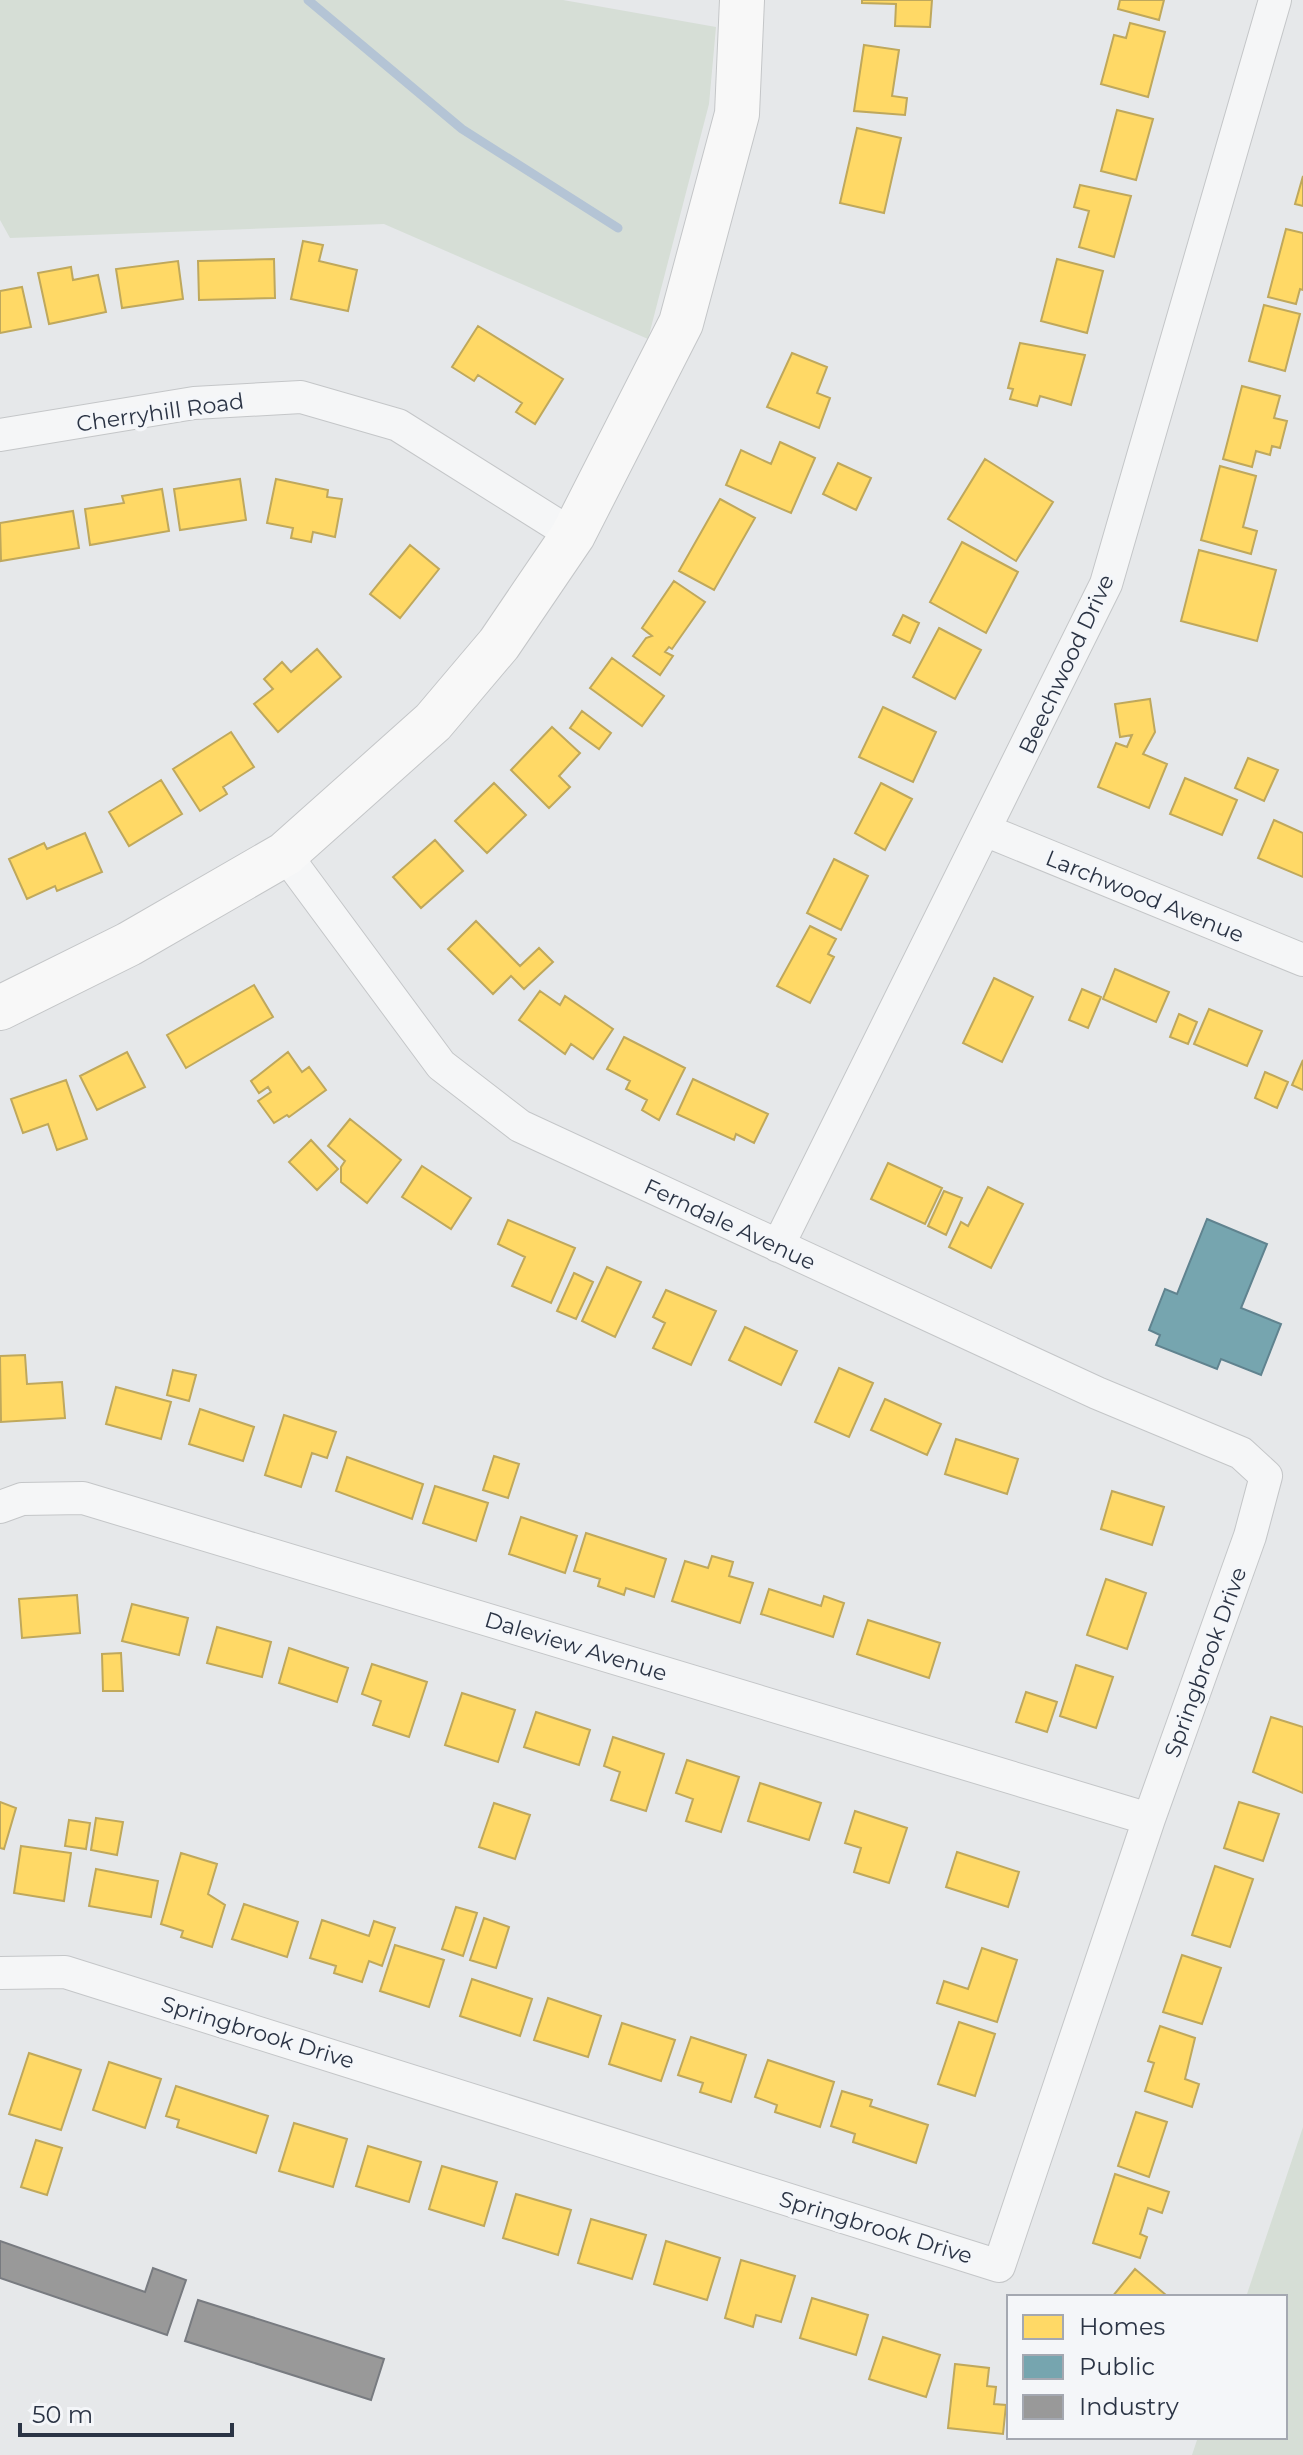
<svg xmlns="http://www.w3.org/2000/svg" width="1303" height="2455" font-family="Montserrat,sans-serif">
<rect width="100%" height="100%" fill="#e6e8ea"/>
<path fill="#d6ded6" d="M0,0H563L716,27L709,104L648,339L384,224L10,238L0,220Z
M1303,2127V2455H1192L1198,2437H1285V2297H1246Z"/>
<path fill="#ffd966" stroke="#bfa85c" stroke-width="2" d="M862,0H932L930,27L895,26L896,4L862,3Z
M1120,0H1164L1159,20L1118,9Z
M1130,23L1165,32L1148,97L1101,84L1114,35L1126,38Z
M864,45L899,50L892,96L907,98L905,115L854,111Z
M1117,110L1153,119L1136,180L1101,171Z
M857,128L901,138L884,213L840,203Z
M1303,176V206L1295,204Z
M1080,185L1131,196L1114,257L1079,247L1089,211L1074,207Z
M1286,229L1303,233V290L1300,289L1296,304L1268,297Z
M303,241L323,245L319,261L357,270L348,311L291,299Z
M274,259L275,298L199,300L198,261Z
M1057,259L1103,271L1087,333L1041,321Z
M178,261L183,299L122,308L116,269Z
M71,267L73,280L98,275L106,312L49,324L38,273Z
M22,287L31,327L0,333V291Z
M1264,305L1300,314L1285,371L1249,361Z
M478,326L563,379L535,424L516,412L522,403L478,375L474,381L452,367Z
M1020,343L1085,355L1071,405L1040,396L1037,406L1010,399L1013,389L1008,388Z
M792,353L827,367L817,393L830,398L819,428L767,407Z
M1242,386L1280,396L1274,418L1287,421L1280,448L1272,446L1270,455L1256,451L1252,467L1223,459Z
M780,442L815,458L791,513L726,485L741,450L771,464Z
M985,459L1053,502L1016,561L948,519Z
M838,463L871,478L856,510L823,494Z
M1220,466L1256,476L1243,527L1257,531L1251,554L1201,540Z
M240,479L246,520L180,530L174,489Z
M276,479L328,490L327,497L342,499L335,537L313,532L311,542L291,538L293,528L267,523Z
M162,489L169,531L90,545L85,509L124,503L122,496Z
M720,499L755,518L714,590L679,571Z
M73,511L79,548L1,561L0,523Z
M962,542L1018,572L986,633L930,602Z
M410,545L439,569L400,618L370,594Z
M1199,550L1276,570L1257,641L1181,621Z
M674,581L705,602L672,649L669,647L665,652L673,656L660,675L633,656L646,638L652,636L642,628Z
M903,615L919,623L910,643L893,635Z
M939,628L981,650L955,699L913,677Z
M317,649L341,677L278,732L254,704L273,689L264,679L282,662L291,672Z
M612,658L664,696L642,726L590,688Z
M1150,699L1155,732L1143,754L1167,764L1149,808L1098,787L1116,743L1127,747L1132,735L1120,737L1115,704Z
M883,707L936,732L913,782L859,757Z
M582,711L611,733L599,749L570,728Z
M552,727L580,753L559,776L570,787L549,808L511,770Z
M231,732L254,767L223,787L227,794L200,811L173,769Z
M1248,758L1278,770L1264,801L1235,788Z
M1185,778L1237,800L1222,835L1170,814Z
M161,780L182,814L129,846L109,812Z
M494,783L526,815L487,853L455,821Z
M881,783L912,799L885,850L855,833Z
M1274,820L1303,833V877L1258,858Z
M85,833L102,872L57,891L55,886L27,899L9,859L44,843L47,849Z
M435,840L463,871L421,908L393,877Z
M834,859L868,876L841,930L807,913Z
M476,921L520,966L539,948L553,962L524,989L511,976L493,994L448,949Z
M810,926L836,939L828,954L834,957L810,1003L777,986Z
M1115,969L1169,992L1156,1022L1103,999Z
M994,978L1033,997L1002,1062L963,1043Z
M254,985L273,1017L186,1068L167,1035Z
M1082,989L1101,997L1088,1028L1069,1020Z
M540,991L560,1005L565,996L613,1029L593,1059L571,1044L565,1054L519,1020Z
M1209,1009L1262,1031L1247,1066L1194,1044Z
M1179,1014L1197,1022L1188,1044L1170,1037Z
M624,1037L685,1068L659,1120L642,1110L647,1100L626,1089L630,1081L607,1069Z
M127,1052L145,1087L97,1110L80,1076Z
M288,1052L302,1072L309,1067L326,1090L289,1117L287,1115L274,1123L258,1101L271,1092L268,1087L259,1093L251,1081Z
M1303,1060V1090L1292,1085Z
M1265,1072L1288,1082L1277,1108L1255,1098Z
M693,1079L768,1114L754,1143L736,1134L734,1140L677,1114Z
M66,1080L87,1139L57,1150L48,1124L23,1133L11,1099Z
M350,1119L401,1160L367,1203L341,1182V1167L345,1161L328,1146Z
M311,1140L338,1169L317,1190L289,1162Z
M888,1163L942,1188L925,1224L871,1199Z
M422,1166L471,1198L451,1229L402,1197Z
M988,1187L1023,1204L991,1268L949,1247L961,1222L968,1226Z
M944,1191L962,1198L946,1235L928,1226Z
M508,1220L575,1248L551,1303L512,1286L525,1257L498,1244Z
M607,1267L641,1282L615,1337L582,1321Z
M574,1273L593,1282L576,1319L557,1311Z
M666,1290L716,1311L691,1365L653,1348L665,1323L653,1317Z
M745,1327L797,1351L781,1385L729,1360Z
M25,1355L27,1384L62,1382L65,1418L1,1422L0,1356Z
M839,1368L873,1383L849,1437L815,1422Z
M173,1370L196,1375L189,1401L167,1395Z
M116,1387L171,1402L161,1439L106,1424Z
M885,1399L941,1424L927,1455L871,1430Z
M200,1409L254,1427L243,1461L189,1444Z
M284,1415L336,1432L327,1458L312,1453L301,1487L265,1475Z
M956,1439L1018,1459L1007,1494L945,1474Z
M494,1456L519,1464L508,1498L483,1490Z
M347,1457L423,1484L412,1519L336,1491Z
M435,1486L488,1503L476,1541L423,1523Z
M1112,1491L1164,1507L1152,1545L1101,1529Z
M521,1517L577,1536L565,1573L509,1554Z
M586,1533L666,1559L654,1597L626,1588L624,1595L598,1586L600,1579L574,1571Z
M712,1556L733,1562L729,1576L753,1583L740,1623L672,1601L685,1561L708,1568Z
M1106,1579L1146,1593L1127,1649L1087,1635Z
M769,1589L821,1606L824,1596L844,1603L833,1637L761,1614Z
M77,1595L80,1633L22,1638L19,1599Z
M132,1604L188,1618L179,1655L122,1641Z
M868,1620L940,1643L929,1678L857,1654Z
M217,1627L271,1642L262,1677L207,1663Z
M289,1648L348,1668L337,1702L279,1683Z
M121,1653L123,1691H103L102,1654Z
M372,1664L427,1682L409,1737L373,1725L381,1701L362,1694Z
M1076,1665L1113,1677L1096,1728L1060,1716Z
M1026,1692L1057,1702L1047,1732L1016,1722Z
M462,1693L515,1710L498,1762L445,1745Z
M536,1712L590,1730L579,1765L524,1747Z
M1271,1717L1303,1727V1793L1253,1772Z
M613,1737L664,1754L646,1811L611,1800L620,1772L604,1766Z
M687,1760L739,1777L721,1832L686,1821L693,1799L676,1793Z
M760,1783L821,1803L809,1840L748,1821Z
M0,1802L16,1808L4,1849L0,1848Z
M1239,1802L1279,1814L1263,1861L1224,1848Z
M494,1803L530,1815L515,1859L479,1847Z
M855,1811L907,1828L889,1883L854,1872L861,1848L845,1843Z
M96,1818L123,1822L117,1855L91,1850Z
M69,1820L90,1823L86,1849L65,1846Z
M21,1846L71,1853L64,1901L14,1893Z
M957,1852L1019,1872L1008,1907L946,1887Z
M181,1853L217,1864L208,1894L225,1905L212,1947L181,1937L183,1931L161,1924Z
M1215,1866L1253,1879L1230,1947L1192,1935Z
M96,1869L158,1881L151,1917L89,1906Z
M244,1904L298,1922L287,1957L232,1939Z
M456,1907L477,1913L463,1956L442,1949Z
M484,1918L509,1927L496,1968L470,1960Z
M322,1920L369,1936L374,1921L395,1928L382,1966L369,1961L362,1982L334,1973L336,1966L310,1958Z
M395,1945L444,1960L429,2007L380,1991Z
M982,1948L1017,1960L997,2022L937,2003L944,1981L968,1989Z
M1182,1955L1221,1968L1202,2024L1163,2012Z
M472,1979L532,1999L520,2036L460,2016Z
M548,1998L601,2016L588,2057L534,2040Z
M959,2022L995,2034L975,2096L938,2084Z
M622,2023L675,2040L661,2081L609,2064Z
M1160,2026L1195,2038L1185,2079L1199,2084L1192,2107L1145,2091L1154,2063L1148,2061Z
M691,2037L746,2055L731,2102L700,2092L703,2083L678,2075Z
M29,2053L81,2070L61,2130L9,2114Z
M768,2060L834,2082L820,2127L775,2112L777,2105L755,2097Z
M109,2062L161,2079L145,2128L93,2110Z
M176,2086L268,2116L256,2153L177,2127L179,2120L166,2116Z
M842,2091L872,2100L870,2106L928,2125L916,2163L853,2142L855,2134L831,2126Z
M1136,2112L1167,2122L1149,2177L1118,2166Z
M294,2123L347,2139L333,2187L279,2171Z
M36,2140L62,2148L47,2195L21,2187Z
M368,2146L421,2162L409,2202L356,2186Z
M442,2166L497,2182L484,2226L429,2209Z
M1115,2174L1169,2192L1162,2213L1148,2208L1140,2234L1147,2237L1140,2258L1093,2243Z
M516,2194L571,2210L558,2255L503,2238Z
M591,2219L646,2235L632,2279L578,2263Z
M666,2241L720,2258L707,2300L654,2284Z
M741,2260L795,2276L781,2322L756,2315L753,2327L725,2318Z
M1135,2269L1166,2295L1164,2297H1112Z
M812,2298L868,2315L856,2355L800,2338Z
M883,2337L940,2355L926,2397L869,2379Z
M955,2364L989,2368L987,2386L996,2387L994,2404L1006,2405L1003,2434L948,2428Z"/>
<path fill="#76a5af" stroke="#60838f" stroke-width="2" d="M1207,1219L1267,1244L1241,1308L1281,1324L1261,1375L1221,1359L1217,1369L1156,1345L1160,1335L1149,1330L1165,1289L1177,1294Z"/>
<path fill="#999" stroke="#787b80" stroke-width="2" d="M0,2241L145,2292L153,2268L186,2280L167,2335L0,2278Z
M198,2300L384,2359L371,2400L185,2341Z"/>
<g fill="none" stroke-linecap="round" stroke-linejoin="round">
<path stroke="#b4c4d5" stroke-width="9" d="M308,0L462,129L618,228"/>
<defs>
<path id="street" d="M0,435L194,403L301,397L398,425L573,535
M987,831L1303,960
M778,1246L1106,584L1275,0
M0,1507L22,1499L83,1498L1149,1819
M0,1973L65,1972L999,2266L1149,1819L1250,1536L1266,1476L1241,1453L1097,1393L520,1126L441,1065L285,854"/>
<path id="secondary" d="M0,1008L129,944L285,854L433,722L499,644L573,535L681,323L737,114L742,0"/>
</defs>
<use href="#street" stroke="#c4c6c8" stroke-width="34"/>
<use href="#secondary" stroke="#c4c6c8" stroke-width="46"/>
<use href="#street" stroke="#f5f6f7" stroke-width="32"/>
<use href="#secondary" stroke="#f8f8f8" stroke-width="44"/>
</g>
<g text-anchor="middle" stroke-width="8" stroke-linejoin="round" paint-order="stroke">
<g font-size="22" fill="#2b3445" stroke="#f4f6f9">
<text transform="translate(160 412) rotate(-8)" y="8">Cherryhill Road</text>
<text transform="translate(1066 664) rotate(-65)" y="8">Beechwood Drive</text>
<text transform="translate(1145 896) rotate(22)" y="8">Larchwood Avenue</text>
<text transform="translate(730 1224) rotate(25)" y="8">Ferndale Avenue</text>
<text transform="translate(576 1646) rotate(17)" y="8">Daleview Avenue</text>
<text transform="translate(1205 1662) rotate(-70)" y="8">Springbrook Drive</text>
<text transform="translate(258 2032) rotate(17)" y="8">Springbrook Drive</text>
<text transform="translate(876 2227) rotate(17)" y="8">Springbrook Drive</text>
</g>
</g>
<rect x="1007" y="2295" width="280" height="144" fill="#f4f6f9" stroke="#a4a8b1" stroke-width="2"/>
<rect x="1023" y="2315" width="40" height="24" fill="#ffd966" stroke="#a4a8b1" stroke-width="2"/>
<text x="1079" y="2335" font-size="24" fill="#2b3445">Homes</text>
<rect x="1023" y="2355" width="40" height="24" fill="#76a5af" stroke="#a4a8b1" stroke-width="2"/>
<text x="1079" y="2375" font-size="24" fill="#2b3445">Public</text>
<rect x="1023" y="2395" width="40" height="24" fill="#999999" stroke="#a4a8b1" stroke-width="2"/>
<text x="1079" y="2415" font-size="24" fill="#2b3445">Industry</text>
<path d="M20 2423v12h212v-12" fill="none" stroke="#2b3445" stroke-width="4"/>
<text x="32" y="2423" font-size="24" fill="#2b3445" stroke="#f4f6f9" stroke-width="6" paint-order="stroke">50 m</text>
</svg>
